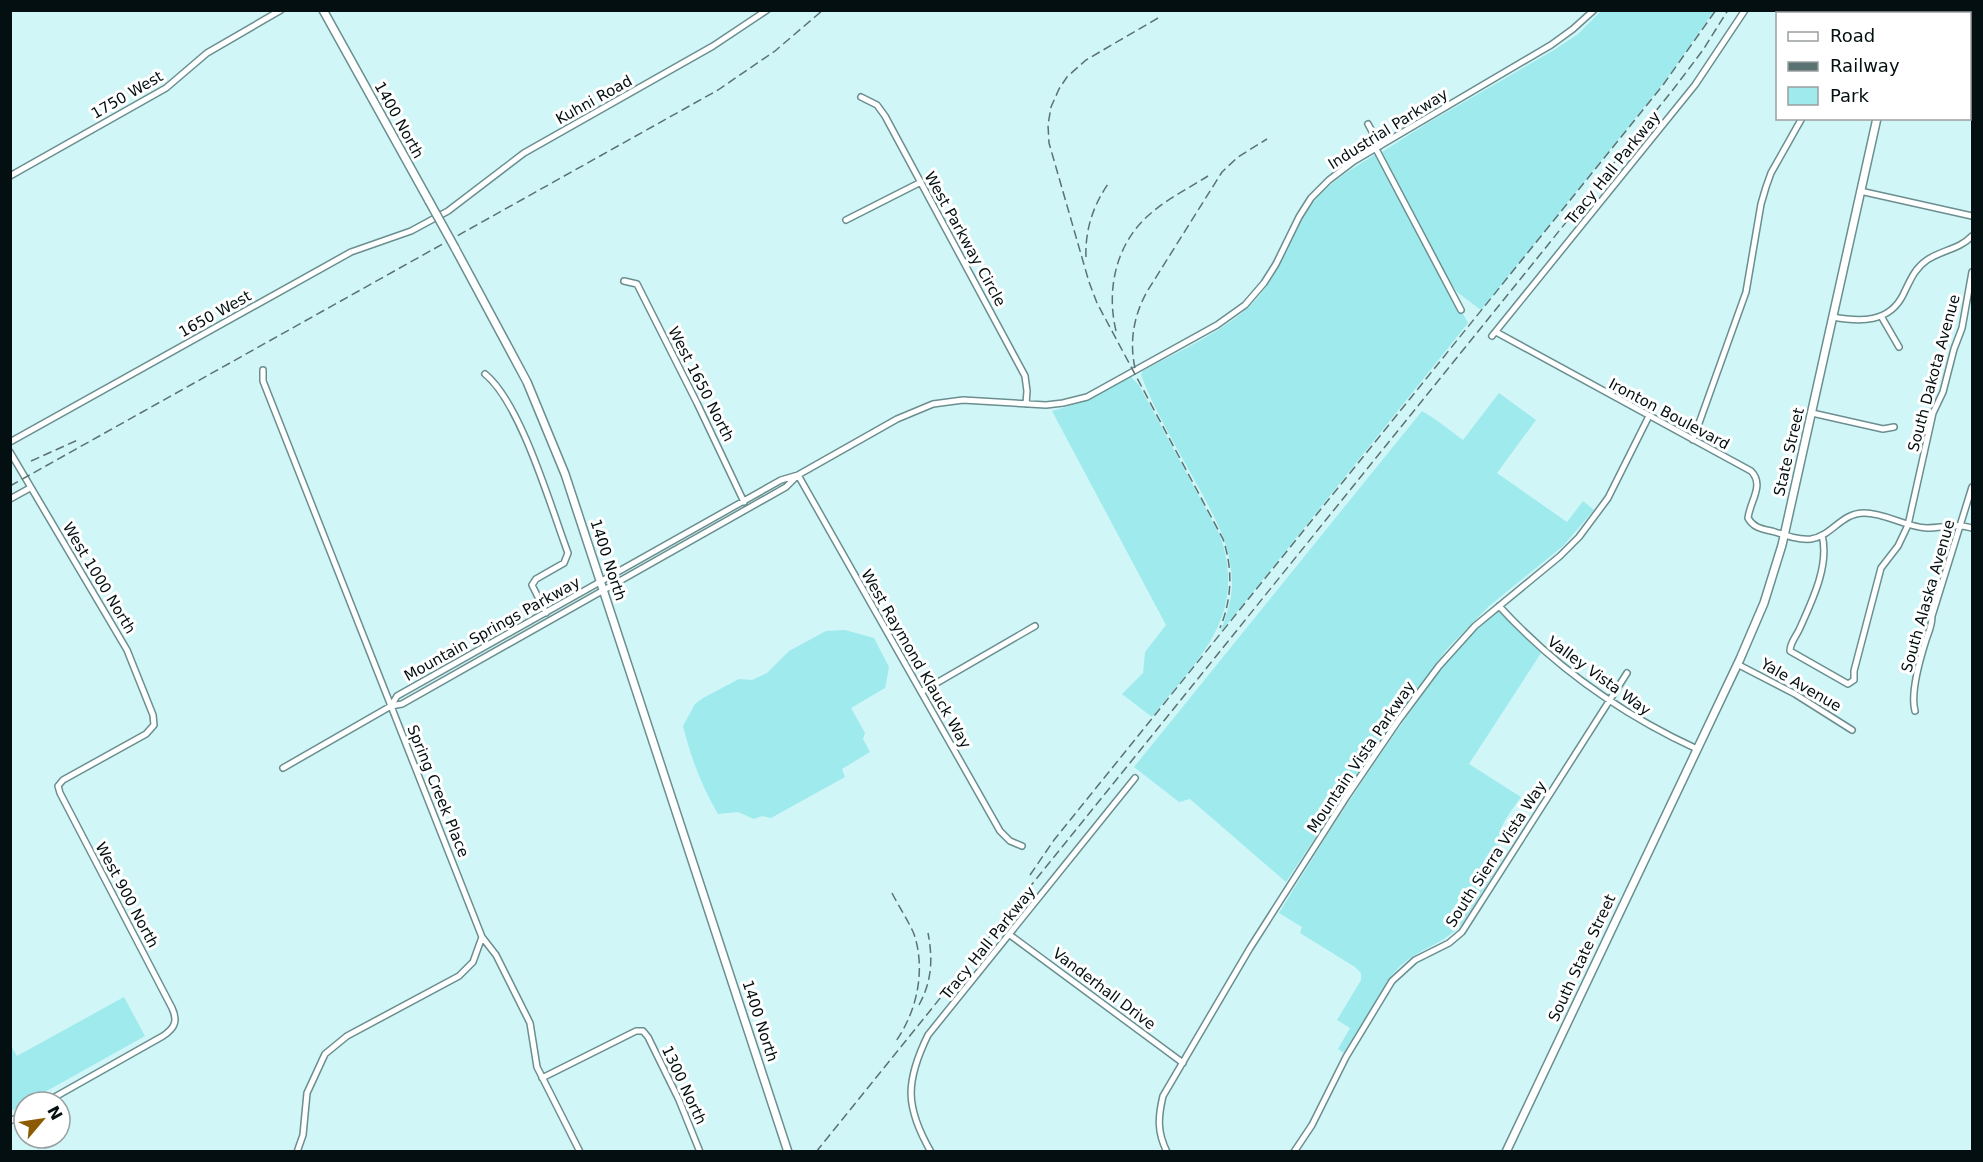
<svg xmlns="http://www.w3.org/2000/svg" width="1983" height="1162" font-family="'DejaVu Sans',sans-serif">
<rect width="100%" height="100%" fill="#d1f6f8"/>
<path fill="#9feaed" d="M1601,11H1714L1666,80L1481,310L1457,292L1445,275L1382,152L1426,124L1554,50L1578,34Z
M1376,154L1468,323L1220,633C1226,617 1232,600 1232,584C1232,545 1213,514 1195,481C1176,446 1155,412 1141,375L1143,371C1180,350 1231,329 1259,296C1280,271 1288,240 1306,212C1323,186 1350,170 1376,154Z
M1131,377L1139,385L1220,535C1248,617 1199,657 1152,717L1122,694L1143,673L1145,652L1166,625L1052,411L1083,402Z
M1499,393L1536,420L1497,473L1567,522L1583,501L1594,510L1563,546L1488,607L1447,649L1380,739L1286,882L1190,799L1179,802L1134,767L1422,411L1435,419L1463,440Z
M1496,612H1500L1541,653L1469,764L1521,797C1508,816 1490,835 1504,857L1462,924C1440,948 1414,948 1392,975L1344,1053L1338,1049L1350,1028L1337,1020L1361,980V973L1355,967L1300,933L1302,927L1279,913C1322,842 1366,773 1415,705C1439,673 1463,635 1496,612Z
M845,630L874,638L889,667L885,688L851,708L865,733L863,739L870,752L842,769L845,777L771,818L762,816L754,819L738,812L718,814C701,785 691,758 683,726L695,704L703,698L739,679L752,680L767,673L789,651L826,631Z
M124,997L145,1036L11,1111V1046L17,1056Z"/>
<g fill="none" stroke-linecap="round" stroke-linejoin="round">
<defs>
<path id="minor" d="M1851,14L1852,10
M861,97L877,105L885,116L1025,376L1027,391L1026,404
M1368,124L1380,146
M1376,149L1461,310
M10,176L166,88L207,53L281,10
M1860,191L1972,216
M846,220L921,182
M624,281L637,284L697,403L744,502
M1881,316L1899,347
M1833,317C1860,322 1889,323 1903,295C1910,281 1914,269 1927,260C1942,250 1960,249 1972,236
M1496,332L1751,471C1765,485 1750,501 1748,518C1754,529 1764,529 1775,532C1787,536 1799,540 1811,539C1832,536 1841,513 1864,513C1886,513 1905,527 1927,528C1944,528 1954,523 1972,528
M1492,336L1695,85L1745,10
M263,370V381L482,937L473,962L459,976L347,1036L325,1054L307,1093L303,1135L297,1152
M485,374C521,403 551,508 568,553L564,563L536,579L532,585L546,613
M1812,413L1883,429L1894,427
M1693,440L1746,292L1761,204L1766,187L1771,173L1802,118
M10,442L351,252L411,231L448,211L524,153L713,46L767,10
M10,452L127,650L153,715L154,725L146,734L63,780L58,786L60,793L172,1008C178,1021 175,1028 163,1036L46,1102
M798,475L1000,831L1010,841L1022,846
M10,499L30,488
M1822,535C1830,566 1811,603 1799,630C1795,638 1790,643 1790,651L1848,684L1854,680V671L1881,568L1898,546L1908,525L1933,413L1943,392L1954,349L1962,328L1972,272
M1499,606C1555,667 1621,714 1697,749
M1737,664L1795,694L1852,730
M921,692L1035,626
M391,706L397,696L781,480L798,475L897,419L933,404L963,400L1046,405L1063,403L1087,397L1217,325L1245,305L1264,283L1276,264L1299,217L1311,198L1329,180L1354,161L1551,45L1573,29L1594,10
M1915,711C1910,693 1920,659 1926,640C1929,631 1932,626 1932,616L1972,487
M283,768L391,706L402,704L786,487L798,475
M1010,935L1183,1063
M482,937L496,955L530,1023L537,1067L580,1152
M542,1078L636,1031H643L648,1037L679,1100L700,1152
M10,1121L24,1114
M931,1152C905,1107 905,1082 928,1035L1135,778
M1167,1152C1157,1132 1158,1117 1163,1096L1250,948L1347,796L1398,721L1439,666L1475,626L1560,556L1579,537L1608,498L1649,416
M1294,1152L1312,1125L1346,1057L1392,981L1415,960L1449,943L1462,932L1627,673"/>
<path id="major" d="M323,10L429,201
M1905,14L1906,10
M455,248L527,382L565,474L788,1152
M1506,1152L1740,659L1764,603L1782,545L1877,118"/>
</defs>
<use href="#minor" stroke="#6b8e8f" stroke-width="8"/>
<use href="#major" stroke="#6b8e8f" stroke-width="10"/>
<use href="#minor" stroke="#fff" stroke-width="5"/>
<use href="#major" stroke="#fff" stroke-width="7"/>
<path stroke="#5b7273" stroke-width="1.5" stroke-dasharray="9 4.5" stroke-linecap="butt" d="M1158,18L1086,60L1067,77L1059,89L1051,107L1048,125L1049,143L1089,282L1097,303L1223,539C1233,569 1232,599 1220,628
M1086,257C1085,230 1093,206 1108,184
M1116,331C1106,289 1116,243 1150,214C1167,199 1189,188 1208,176
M1135,368C1129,341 1134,314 1148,290L1222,172L1238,157L1267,139
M31,461L80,439
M10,486L718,90L775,51L823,10
M1030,875L1054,840L1663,85L1716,10
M892,893C899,907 908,920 914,934C926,970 917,1011 896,1041
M919,1005C932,981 933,959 928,933
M816,1152L1672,91L1703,50L1728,10"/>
<defs>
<path id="major-bridge" d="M429,201L455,248"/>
</defs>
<use href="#major-bridge" stroke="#6b8e8f" stroke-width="10" stroke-linecap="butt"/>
<use href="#major-bridge" stroke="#fff" stroke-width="7"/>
</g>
<g text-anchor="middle" stroke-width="6" stroke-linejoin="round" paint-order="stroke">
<g font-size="15" fill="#030f10" stroke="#fff">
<text transform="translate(127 95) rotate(-30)" y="5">1750 West</text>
<text transform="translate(594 100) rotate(-29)" y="5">Kuhni Road</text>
<text transform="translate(399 120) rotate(61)" y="5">1400 North</text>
<text transform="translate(1388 129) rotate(-32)" y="5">Industrial Parkway</text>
<text transform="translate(1613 168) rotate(-51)" y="5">Tracy Hall Parkway</text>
<text transform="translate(965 239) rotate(61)" y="5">West Parkway Circle</text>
<text transform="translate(215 314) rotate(-29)" y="5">1650 West</text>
<text transform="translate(1934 373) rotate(-75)" y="5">South Dakota Avenue</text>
<text transform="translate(701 384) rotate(63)" y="5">West 1650 North</text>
<text transform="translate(1669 414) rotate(28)" y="5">Ironton Boulevard</text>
<text transform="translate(1789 452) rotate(-77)" y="5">State Street</text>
<text transform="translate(608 560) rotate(72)" y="5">1400 North</text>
<text transform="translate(99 578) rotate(59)" y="5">West 1000 North</text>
<text transform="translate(1928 596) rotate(-74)" y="5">South Alaska Avenue</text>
<text transform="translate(492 629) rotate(-29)" y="5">Mountain Springs Parkway</text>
<text transform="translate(916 659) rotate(60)" y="5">West Raymond Klauck Way</text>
<text transform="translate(1599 676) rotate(36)" y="5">Valley Vista Way</text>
<text transform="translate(1801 685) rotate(30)" y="5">Yale Avenue</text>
<text transform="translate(1361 757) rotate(-56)" y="5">Mountain Vista Parkway</text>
<text transform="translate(438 791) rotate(68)" y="5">Spring Creek Place</text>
<text transform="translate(1496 854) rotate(-57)" y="5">South Sierra Vista Way</text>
<text transform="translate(127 895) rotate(62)" y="5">West 900 North</text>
<text transform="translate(988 943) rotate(-51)" y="5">Tracy Hall Parkway</text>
<text transform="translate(1582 958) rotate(-65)" y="5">South State Street</text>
<text transform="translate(1104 989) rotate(37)" y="5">Vanderhall Drive</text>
<text transform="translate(760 1021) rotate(72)" y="5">1400 North</text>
<text transform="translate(684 1085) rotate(65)" y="5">1300 North</text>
</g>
</g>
<rect width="1983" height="1162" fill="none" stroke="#030f10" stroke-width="24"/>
<rect x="1776" y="12" width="195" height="108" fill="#ffffff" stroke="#9a9f9f" stroke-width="1.5"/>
<rect x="1788" y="32" width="30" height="9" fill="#ffffff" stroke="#9a9f9f" stroke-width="1.5"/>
<text x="1830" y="42" font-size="18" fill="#030f10">Road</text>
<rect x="1788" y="62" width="30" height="9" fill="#5b7273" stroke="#9a9f9f" stroke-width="1.5"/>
<text x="1830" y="72" font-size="18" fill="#030f10">Railway</text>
<rect x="1788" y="87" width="30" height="18" fill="#9feaed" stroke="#9a9f9f" stroke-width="1.5"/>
<text x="1830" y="102" font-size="18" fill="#030f10">Park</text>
<g transform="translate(42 1120) rotate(61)"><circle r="28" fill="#ffffff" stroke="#9a9f9f" stroke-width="1.5"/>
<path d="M0-4.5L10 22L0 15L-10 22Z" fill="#8b5a03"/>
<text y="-9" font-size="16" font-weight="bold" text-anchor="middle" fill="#030f10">N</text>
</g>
</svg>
